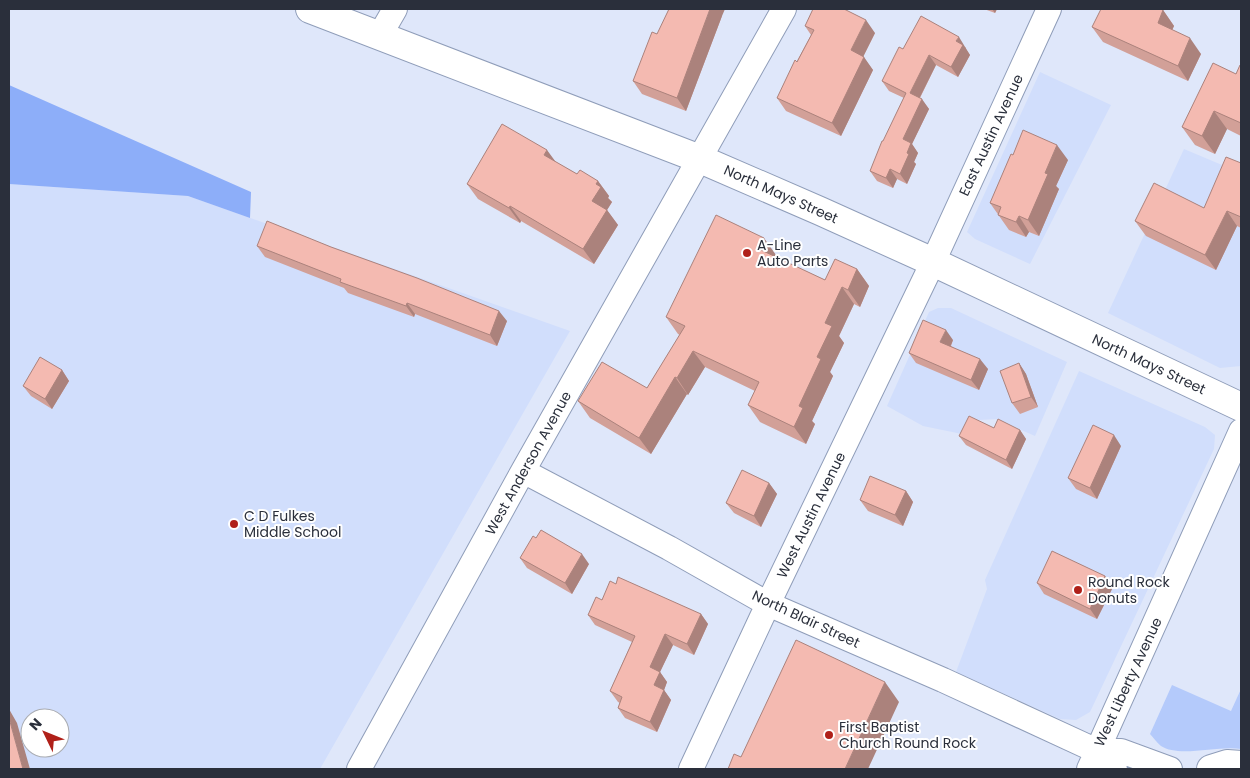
<svg xmlns="http://www.w3.org/2000/svg" width="1250" height="778" font-family="Poppins,sans-serif">
<rect width="100%" height="100%" fill="#dfe7fa"/>
<path fill="#d1defc" fill-rule="evenodd" d="M1040,72L1111,105L1030,264L975,239L967,232Z
M1184,149L1241,173V366L1220,368L1108,313Z
M9,184L188,196L570,331L320,769H9ZM30,718H60V748H30Z
M938,308H951L1067,362L1035,436L996,419L979,420L962,434L923,426L887,406L929,312Z
M1079,371L1205,427L1215,435L1214,449L1090,712L1076,720L1060,719L956,672L987,589L985,580Z"/>
<path fill="#b4cafb" d="M1172,685L1231,711L1241,689V749C1219,745 1179,758 1161,746C1157,743 1153,737 1150,734Z"/>
<path fill="#8daef9" d="M9,85L251,192L250,218L188,196L9,184Z"/>
<g fill="none" stroke-linecap="round" stroke-linejoin="round">
<defs>
<path id="street" d="M380,35L395,9
M523,471L669,548L768,604L943,680L1097,751L1115,769
M1097,751H1121L1170,769
M359,769L523,471L784,9
M691,769L768,604L933,262L1049,9
M1089,769L1241,431"/>
<path id="secondary" d="M310,9L700,159L820,211L933,262L1241,407
M1211,769L1227,764L1241,765"/>
</defs>
<use href="#street" stroke="#8f9db9" stroke-width="26"/>
<use href="#secondary" stroke="#8f9db9" stroke-width="30"/>
<use href="#street" stroke="#fff" stroke-width="24"/>
<use href="#secondary" stroke="#fff" stroke-width="28"/>
</g>
<path fill="#d2a098" d="M984,9H997L995,13Z
M1163,10L1174,26L1172,30L1201,54L1188,81L1103,42L1092,27Z
M722,16L686,111L642,94L633,81L657,34Z
M805,26L875,33L863,57L873,70L841,136L786,111L777,98L811,35Z
M966,47L965,48L970,55L958,77L936,65L920,98L929,109L912,144L918,153L914,162L916,164L907,184L897,179L893,188L877,181L870,171L904,98L889,91L882,81L903,49Z
M1241,66V136L1227,129L1215,154L1195,145L1182,127L1236,74Z
M1013,155L1068,160L1056,186L1059,189L1039,236L1029,232L1026,237L1009,230L990,203Z
M555,162L577,174L598,181L609,196L608,198L612,202L607,210L618,225L594,264L521,221L520,223L478,199L467,184Z
M1241,163V228L1237,226L1216,270L1146,236L1135,221L1204,208Z
M257,246L507,321L497,346L415,314L414,317L348,293L344,288L265,257Z
M776,255L775,257L825,280L857,269L869,286L860,307L854,304L839,336L844,343L830,372L833,376L812,421L815,424L806,444L760,422L748,405L755,391L705,367L688,395L687,394L651,454L590,418L578,401L647,388L680,335L678,334L666,317Z
M953,340L951,346L988,369L979,390L916,363L909,353Z
M1019,363L1026,374L1038,407L1020,414L1012,403Z
M62,370L69,381L52,409L31,396L23,386Z
M1020,430L1026,439L1012,469L966,445L959,436Z
M1121,446L1097,499L1076,489L1068,478Z
M769,483L777,494L761,527L734,513L726,503Z
M906,491L913,502L903,526L868,511L860,500Z
M520,558L589,564L572,594L527,568Z
M1105,576L1113,587L1097,619L1044,594L1037,583Z
M616,584L701,614L708,624L694,655L673,645L660,672L667,682L664,690L671,700L657,732L625,718L618,708L620,703L618,702L610,691L632,642L595,625L588,615L602,600Z"/>
<path fill="#ab827c" d="M710,9H725L722,16L686,111L677,98Z
M992,9H997L995,13Z
M1163,10L1174,26L1168,39L1158,23Z
M866,20L875,33L860,63L851,50Z
M959,37L970,55L958,77L951,67L956,41Z
M1190,38L1201,54L1188,81L1178,66Z
M929,55L936,65L917,103L910,93Z
M864,57L873,70L841,136L832,123Z
M922,99L929,109L912,144L918,153L914,162L916,164L907,184L900,174L907,153L903,139Z
M1214,111L1227,129L1215,154L1202,136Z
M1057,145L1068,160L1056,186L1059,189L1039,236L1028,220L1045,173Z
M547,150L558,165L544,155Z
M890,169L897,179L893,188L886,178Z
M598,181L609,196L608,198L612,202L607,210L618,225L594,264L583,249L592,201L596,184Z
M510,206L521,221L520,223L509,208Z
M1227,211L1237,226L1216,270L1205,255Z
M1019,216L1029,232L1026,237L1016,222Z
M764,238L776,255L771,266L759,249Z
M857,269L869,286L860,307L848,290Z
M842,287L854,304L839,336L844,343L830,372L833,376L812,421L815,424L806,444L794,427L799,406L817,357L825,323Z
M407,303L415,314L414,317L406,306Z
M499,311L507,321L497,346L490,335Z
M946,330L953,340L948,352L940,342Z
M693,351L705,367L688,395L677,378Z
M980,359L988,369L979,390L971,380Z
M1019,363L1026,374L1038,407L1031,397Z
M62,370L69,381L52,409L45,399Z
M675,377L687,394L651,454L639,438Z
M1020,430L1026,439L1012,469L1006,460Z
M1114,435L1121,446L1097,499L1090,488Z
M769,483L777,494L761,527L754,516Z
M906,491L913,502L903,526L895,515Z
M582,554L589,564L572,594L565,583Z
M1105,576L1113,587L1097,619L1090,609Z
M701,614L708,624L694,655L687,644Z
M665,634L673,645L660,672L667,682L663,693L664,690L671,700L657,732L650,722L654,685L650,667Z
M885,682L899,702L868,769H845Z
M9,709L17,723L30,769H23L9,718Z"/>
<path fill="#f4bab1" stroke="#ab827c" d="M669,9H710L677,98L633,81L652,32L657,34Z
M813,9H844L866,20L851,50L864,57L832,123L777,98L795,60L797,62L814,30L805,26Z
M1101,9H1160L1163,10L1158,23L1190,38L1178,66L1092,27Z
M921,16L959,37L956,41L963,45L951,67L929,55L910,93L922,99L903,139L911,143L907,153L909,154L900,174L890,169L886,178L870,171L882,141H883L906,93L882,81L899,47L903,49Z
M1213,63L1236,74L1240,65L1241,66V123L1214,111L1202,136L1182,127Z
M502,124L547,150L544,155L577,174L580,170L598,181L596,184L601,187L592,201L607,210L583,249L510,206L509,208L467,184Z
M1023,130L1057,145L1045,173L1048,174L1028,220L1019,216L1016,222L998,215L1001,207L990,203L1011,154L1013,155Z
M1226,157L1241,163V217L1227,211L1205,255L1135,221L1154,183L1204,208Z
M716,215L764,238L759,249L825,280L835,259L857,269L848,290L842,287L825,323L832,326L817,357L821,359L799,406L803,408L794,427L748,405L759,382L693,351L677,378L675,377L639,438L578,401L602,362L647,388L685,326L666,317Z
M267,221L331,247L417,278L499,311L490,335L407,303L406,306L340,282L341,279L257,246Z
M923,320L946,330L940,342L980,359L971,380L909,353Z
M40,357L62,370L45,399L23,386Z
M1019,363L1031,397L1012,403L1000,371Z
M969,416L994,428L998,419L1020,430L1006,460L959,436Z
M1093,425L1114,435L1090,488L1068,478Z
M742,470L769,483L754,516L726,503Z
M870,476L906,491L895,515L860,500Z
M541,530L582,554L565,583L520,558L533,536L536,538Z
M1052,551L1105,576L1090,609L1037,583Z
M618,577L701,614L687,644L665,634L650,667L660,672L654,685L664,690L650,722L618,708L622,697L610,691L635,636L588,615L596,597L602,600L610,581L616,584Z
M796,640L885,682L845,769H728L734,754L741,757Z
M9,718L23,769H9Z"/>
<g fill="#b02019" stroke="#fff" stroke-width="2">
<circle cx="747" cy="253" r="5"/>
<circle cx="234" cy="524" r="5"/>
<circle cx="1078" cy="590" r="5"/>
<circle cx="829" cy="735" r="5"/>
</g>
<g text-anchor="middle" stroke-width="4" stroke-linejoin="round" paint-order="stroke">
<g font-size="14" fill="#2a2f3b" stroke="#fff">
<text transform="translate(991 135) rotate(-65)" y="5">East Austin Avenue</text>
<text transform="translate(781 194) rotate(24)" y="5">North Mays Street</text>
<text transform="translate(1149 364) rotate(25)" y="5">North Mays Street</text>
<text transform="translate(528 463) rotate(-61)" y="5">West Anderson Avenue</text>
<text transform="translate(811 515) rotate(-64)" y="5">West Austin Avenue</text>
<text transform="translate(806 619) rotate(25)" y="5">North Blair Street</text>
<text transform="translate(1128 682) rotate(-65)" y="5">West Liberty Avenue</text>
</g>
<g font-size="14" fill="#2a2f3b" stroke="#fff" text-anchor="start">
<text x="757" y="250">A-Line<tspan x="757" dy="16">Auto Parts</tspan></text>
<text x="244" y="521">C D Fulkes<tspan x="244" dy="16">Middle School</tspan></text>
<text x="1088" y="587">Round Rock<tspan x="1088" dy="16">Donuts</tspan></text>
<text x="839" y="732">First Baptist<tspan x="839" dy="16">Church Round Rock</tspan></text>
</g>
</g>
<rect width="1250" height="778" fill="none" stroke="#2a2f3b" stroke-width="20"/>
<g transform="translate(45 733) rotate(313)"><circle r="24" fill="#ffffff" stroke="#aaacb1"/>
<path d="M0-4L9 19L0 12L-9 19Z" fill="#b02019"/>
<text y="-8" font-size="14" font-weight="bold" text-anchor="middle" fill="#2a2f3b">N</text>
</g>
</svg>
